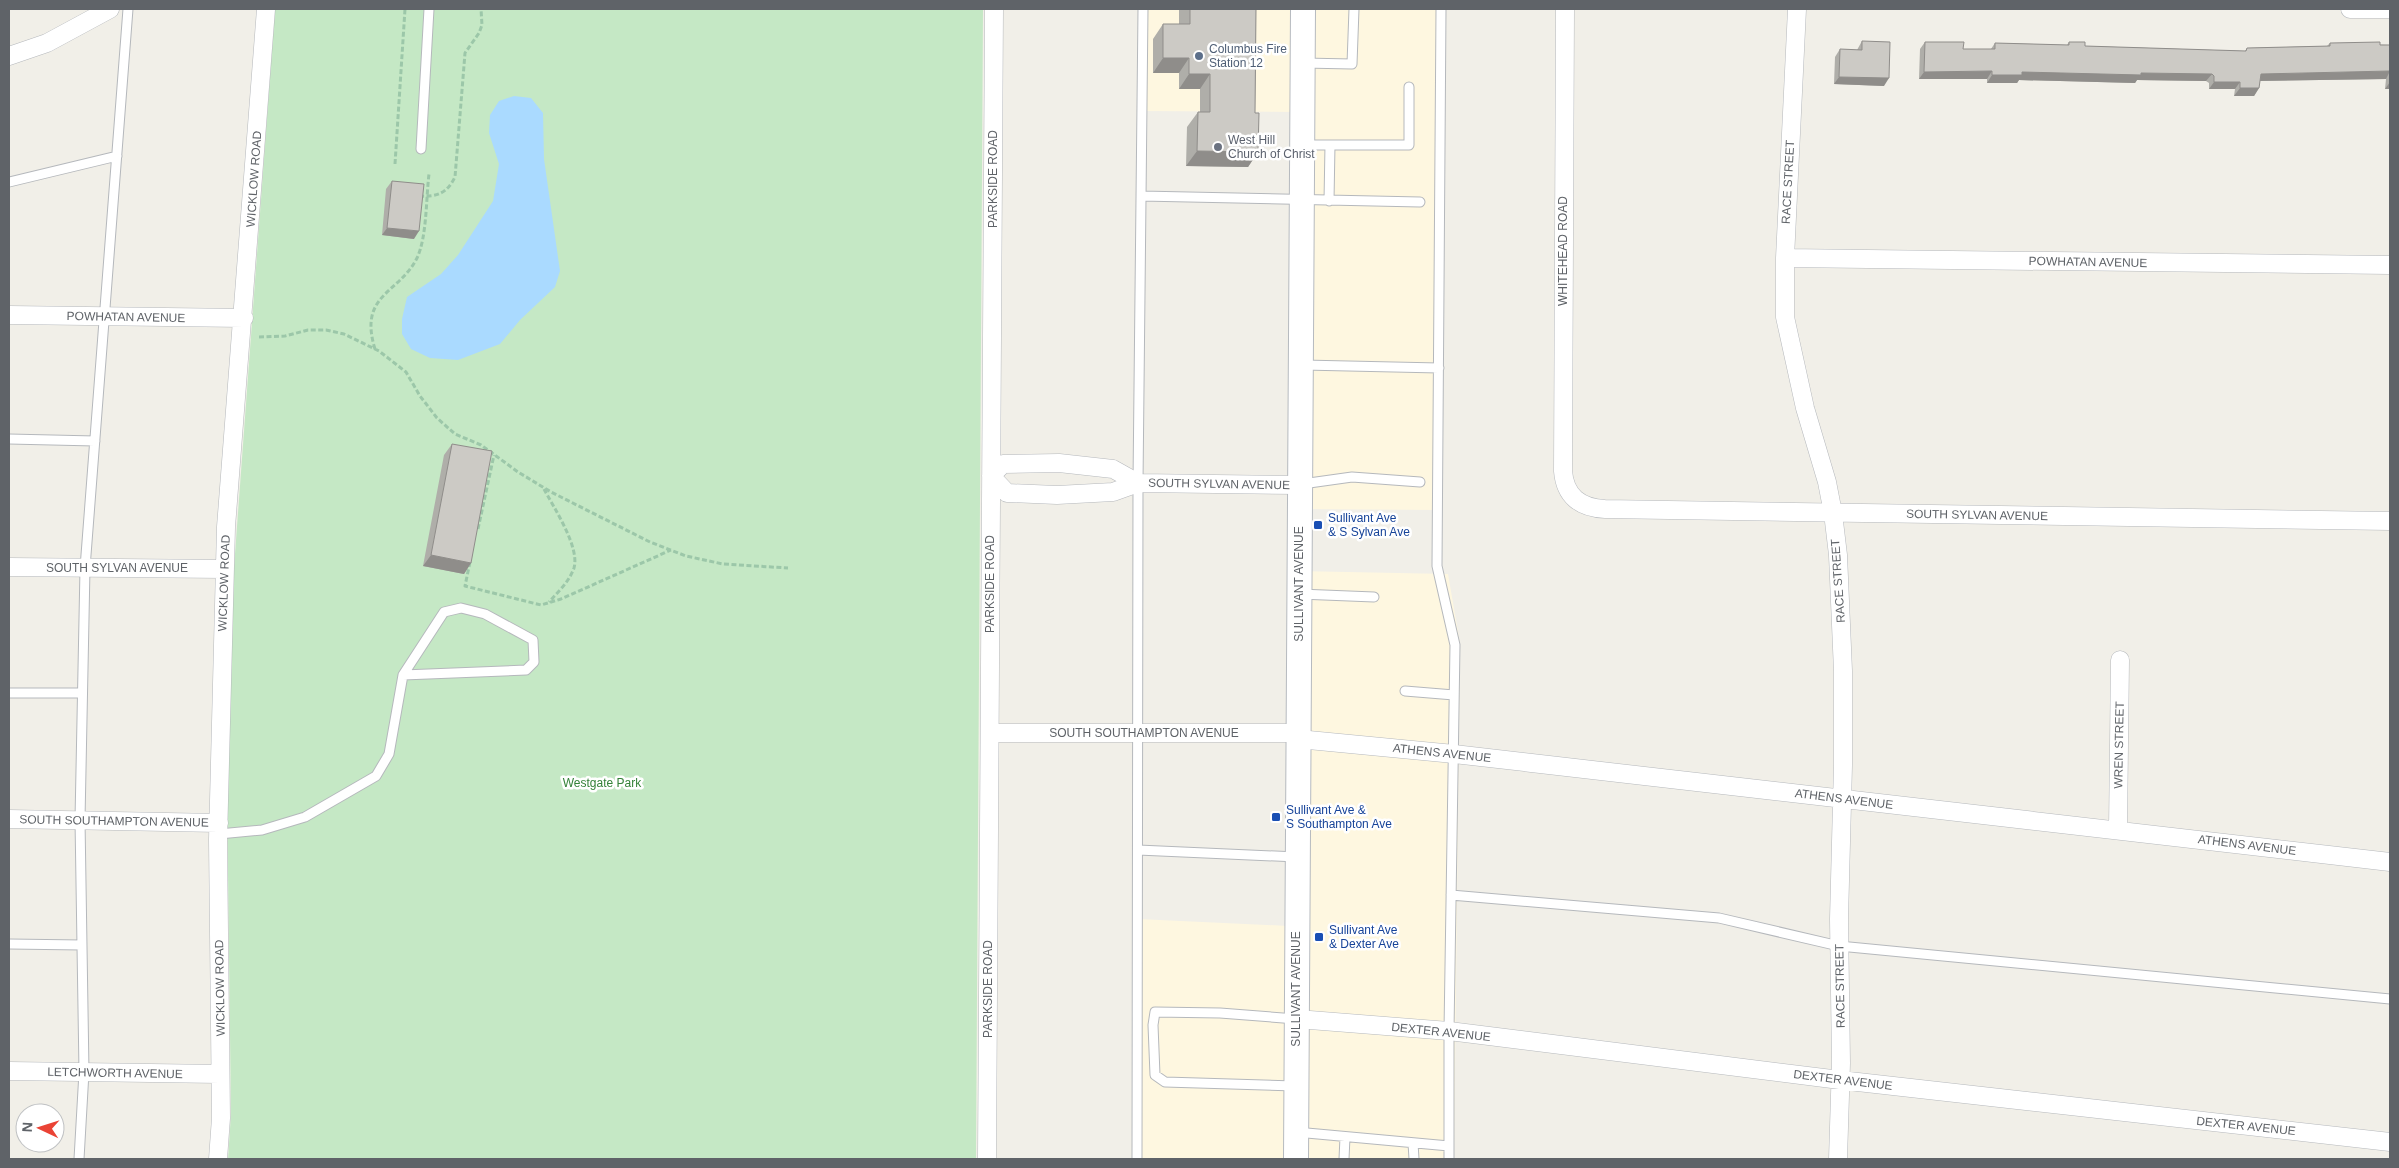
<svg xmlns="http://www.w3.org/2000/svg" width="2399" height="1168" font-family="Arial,sans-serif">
<rect width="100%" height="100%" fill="#f1efe8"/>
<path fill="#fef7e0" d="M1139,9H1445L1440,510L1296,509L1299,112L1138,111Z
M1297,571L1448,574L1460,643L1454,1159H1136L1138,919L1289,926Z"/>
<path fill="#c5e8c5" d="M275,9H983L976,1159H228L231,1114L227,794L230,622Z"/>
<path fill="#aadaff" d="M514,96L531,98L543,113L544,159L560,271L555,287L520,320L500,344L458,360L430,358L411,349L402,334V319L407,297L441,274L458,255L493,201L499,164L489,133L490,115L499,101Z"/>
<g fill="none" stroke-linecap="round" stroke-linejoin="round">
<defs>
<path id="service" d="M1441,9L1437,566L1455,645L1449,1031V1159
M1303,63L1352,64L1354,9
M1302,145H1409V87
M421,149L429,9
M9,182L117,156
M1141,196L1420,202
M1329,201L1330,145
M1303,365L1439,368
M9,439L95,441
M1302,484L1352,477L1420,482
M1299,594L1374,597
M1405,691L1454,695
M9,693H82
M219,834L262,830L305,817L376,776L389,754L403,675L444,612L461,608L485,614L533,640L534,662L526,670L403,675
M1138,850L1297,857
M1451,895L1719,918L1839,946L2390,999
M9,944L82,945
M1295,1086L1165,1082L1155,1075L1153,1025L1155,1012L1220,1013L1296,1019
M1296,1132L1449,1146
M1413,1143L1414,1159
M79,1159L84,1072L80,820L85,568L128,9
M1137,1159L1138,483L1143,9
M1344,1159L1345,1137"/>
<path id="minor" d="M1565,9L1563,471C1565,496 1580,508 1605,509L2390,521
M1797,9L1785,258V317L1805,408L1827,482L1833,513L1838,555L1843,671V765L1839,919L1841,1063L1838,1159
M2350,9H2390
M9,56L47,43L110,9
M1785,258L2390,265
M9,315L244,318
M1138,483L1113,469L1059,463L1003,464L991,476L1007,493L1057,495L1113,492L1138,483L1299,485
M9,567L225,569
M990,733H1298
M1298,739L1454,754L2390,862
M9,819L219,823
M2118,830L2120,660
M1297,1019L1449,1031L1840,1080L2390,1142
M9,1071L220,1074
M218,1159L221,1118L218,840L226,527L266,9
M987,1159L994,9"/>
<path id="secondary" d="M1296,1159L1303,9"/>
</defs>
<use href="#service" stroke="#b5b8bc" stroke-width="11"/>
<use href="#minor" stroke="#b5b8bc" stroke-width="19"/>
<use href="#secondary" stroke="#b6babf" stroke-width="26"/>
<path stroke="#9cc7a9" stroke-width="3" stroke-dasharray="5 2.5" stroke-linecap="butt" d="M395,164L405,9
M419,196C438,197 447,193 455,177L465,53L479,33L482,25L481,9
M259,337L285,336L308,330H326L344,334L379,351L406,372L420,396L437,418L455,434L481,445L518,472L551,492L650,542L686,556L723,564L788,568
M375,349C358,294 399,294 417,258C427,237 426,198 429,174
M544,489C554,508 580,547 574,568C569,582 558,592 549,602
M478,529L494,455
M470,562L465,586L541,605L561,599L671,550"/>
<use href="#service" stroke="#fff" stroke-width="9"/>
<use href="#minor" stroke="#fff" stroke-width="18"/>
<use href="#secondary" stroke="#fff" stroke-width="24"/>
</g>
<path fill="#afaea9" d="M1179,9H1256L1255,113L1258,152L1248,167L1186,166L1187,127L1198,112H1200V89H1179V73H1153V39L1163,24H1179Z
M1862,41L1884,86L1834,84L1835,57L1840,49L1857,50Z
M1925,42L1963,49H1991L1995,43L2067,45L2069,42L2085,46L2245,51L2247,48L2327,46L2330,43L2390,45V89H2385L2386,79L2260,81L2259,88L2254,96H2234L2235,89H2209V83L2206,81L2137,80L2135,83L2019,80L2017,83H1987V79H1919L1920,49Z
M392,181L414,239L382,235L386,189Z
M452,444L471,563L464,574L423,566L444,455Z"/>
<path fill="#8f8d8a" d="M1163,58H1189L1179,73H1153Z
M1992,71L1987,79H1919L1924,72Z
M2390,71L2386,79L2256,81L2261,74Z
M2022,72L2141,73L2212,74L2206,81L2137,80L2135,83L2019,80L2017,83H1987L1992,75Z
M1189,74H1210L1200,89H1179Z
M1839,77L1889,78L1884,86L1834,84Z
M2214,82H2240L2235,89H2209Z
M2390,82V89H2385Z
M2240,88H2259L2254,96H2234Z
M1197,151L1258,152L1248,167L1186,166Z
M387,228L419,231L414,239L382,235Z
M431,555L471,563L464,574L423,566Z"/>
<path fill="#cccac5" stroke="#8f8d8a" d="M1190,9H1256L1255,113H1259L1258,152L1197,151L1198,112H1210V74H1189V58H1163V24H1190Z
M1862,41L1890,42L1889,78L1839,77L1840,49L1862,50Z
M1925,42H1964L1963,49H1995V43L2069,45V42H2085V46L2246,51L2247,48L2330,46V43L2380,42V45H2390V71L2261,74L2259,88H2240V82H2214V76L2212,74L2141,73V75L2022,72V75H1992V71L1924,72Z
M392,181L424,184L419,231L387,228Z
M452,444L492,451L471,563L431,555Z"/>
<circle fill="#5c6f8a" stroke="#fff" stroke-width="2" cx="1199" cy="56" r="5"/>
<circle fill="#6b7280" stroke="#fff" stroke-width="2" cx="1218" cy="147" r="5"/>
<g fill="#1a4fb4" stroke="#fff" stroke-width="2">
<rect x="1313" y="520" width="10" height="10" rx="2.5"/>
<rect x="1271" y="812" width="10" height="10" rx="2.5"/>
<rect x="1314" y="932" width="10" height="10" rx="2.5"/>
</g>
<g text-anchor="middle" stroke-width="5" stroke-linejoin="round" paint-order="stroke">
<g font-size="12" fill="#4e5e75" stroke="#fff" text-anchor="start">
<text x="1209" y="53">Columbus Fire<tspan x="1209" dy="14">Station 12</tspan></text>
</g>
<g font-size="12" fill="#5b616d" stroke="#fff" text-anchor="start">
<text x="1228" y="144">West Hill<tspan x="1228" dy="14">Church of Christ</tspan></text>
</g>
<g font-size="12" fill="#5f6368" stroke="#fff">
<text transform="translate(254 179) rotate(-86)" y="4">WICKLOW ROAD</text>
<text transform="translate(993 179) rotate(-90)" y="4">PARKSIDE ROAD</text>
<text transform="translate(1788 182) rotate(-87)" y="4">RACE STREET</text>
<text transform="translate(1563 251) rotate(-90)" y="4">WHITEHEAD ROAD</text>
<text transform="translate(2088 262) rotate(1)" y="4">POWHATAN AVENUE</text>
<text transform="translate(126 317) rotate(1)" y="4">POWHATAN AVENUE</text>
<text transform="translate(1219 484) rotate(1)" y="4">SOUTH SYLVAN AVENUE</text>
<text transform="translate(1977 515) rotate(1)" y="4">SOUTH SYLVAN AVENUE</text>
<text x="117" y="572">SOUTH SYLVAN AVENUE</text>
<text transform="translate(1838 581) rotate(-94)" y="4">RACE STREET</text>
<text transform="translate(224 583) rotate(-88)" y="4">WICKLOW ROAD</text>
<text transform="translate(990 584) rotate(-90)" y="4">PARKSIDE ROAD</text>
<text transform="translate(1299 584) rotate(-90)" y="4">SULLIVANT AVENUE</text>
<text x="1144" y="737">SOUTH SOUTHAMPTON AVENUE</text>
<text transform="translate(2119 745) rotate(-89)" y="4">WREN STREET</text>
<text transform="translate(1442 753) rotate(6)" y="4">ATHENS AVENUE</text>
<text transform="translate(1844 799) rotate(7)" y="4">ATHENS AVENUE</text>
<text transform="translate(114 821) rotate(1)" y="4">SOUTH SOUTHAMPTON AVENUE</text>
<text transform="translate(2247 845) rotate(7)" y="4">ATHENS AVENUE</text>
<text transform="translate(1840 986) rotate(-91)" y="4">RACE STREET</text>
<text transform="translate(220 988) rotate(-91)" y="4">WICKLOW ROAD</text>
<text transform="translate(988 989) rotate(-90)" y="4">PARKSIDE ROAD</text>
<text transform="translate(1296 989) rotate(-90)" y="4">SULLIVANT AVENUE</text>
<text transform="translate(1441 1032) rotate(6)" y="4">DEXTER AVENUE</text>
<text transform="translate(115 1073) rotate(1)" y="4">LETCHWORTH AVENUE</text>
<text transform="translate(1843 1080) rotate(7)" y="4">DEXTER AVENUE</text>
<text transform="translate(2246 1126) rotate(6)" y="4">DEXTER AVENUE</text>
</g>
<g font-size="12" fill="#164399" stroke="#fff" text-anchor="start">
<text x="1328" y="522">Sullivant Ave<tspan x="1328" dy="14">&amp; S Sylvan Ave</tspan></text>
<text x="1286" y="814">Sullivant Ave &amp;<tspan x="1286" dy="14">S Southampton Ave</tspan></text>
<text x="1329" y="934">Sullivant Ave<tspan x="1329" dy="14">&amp; Dexter Ave</tspan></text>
</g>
<g font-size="12" fill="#348238" stroke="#fff">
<text x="602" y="787">Westgate Park</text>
</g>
</g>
<rect width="2399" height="1168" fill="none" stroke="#5f6368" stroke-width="20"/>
<g transform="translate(40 1128) rotate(274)"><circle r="24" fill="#ffffff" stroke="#bfc1c3"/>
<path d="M0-4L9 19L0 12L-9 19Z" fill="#ea4335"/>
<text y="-8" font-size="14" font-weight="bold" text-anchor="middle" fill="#5f6368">N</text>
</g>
</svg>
